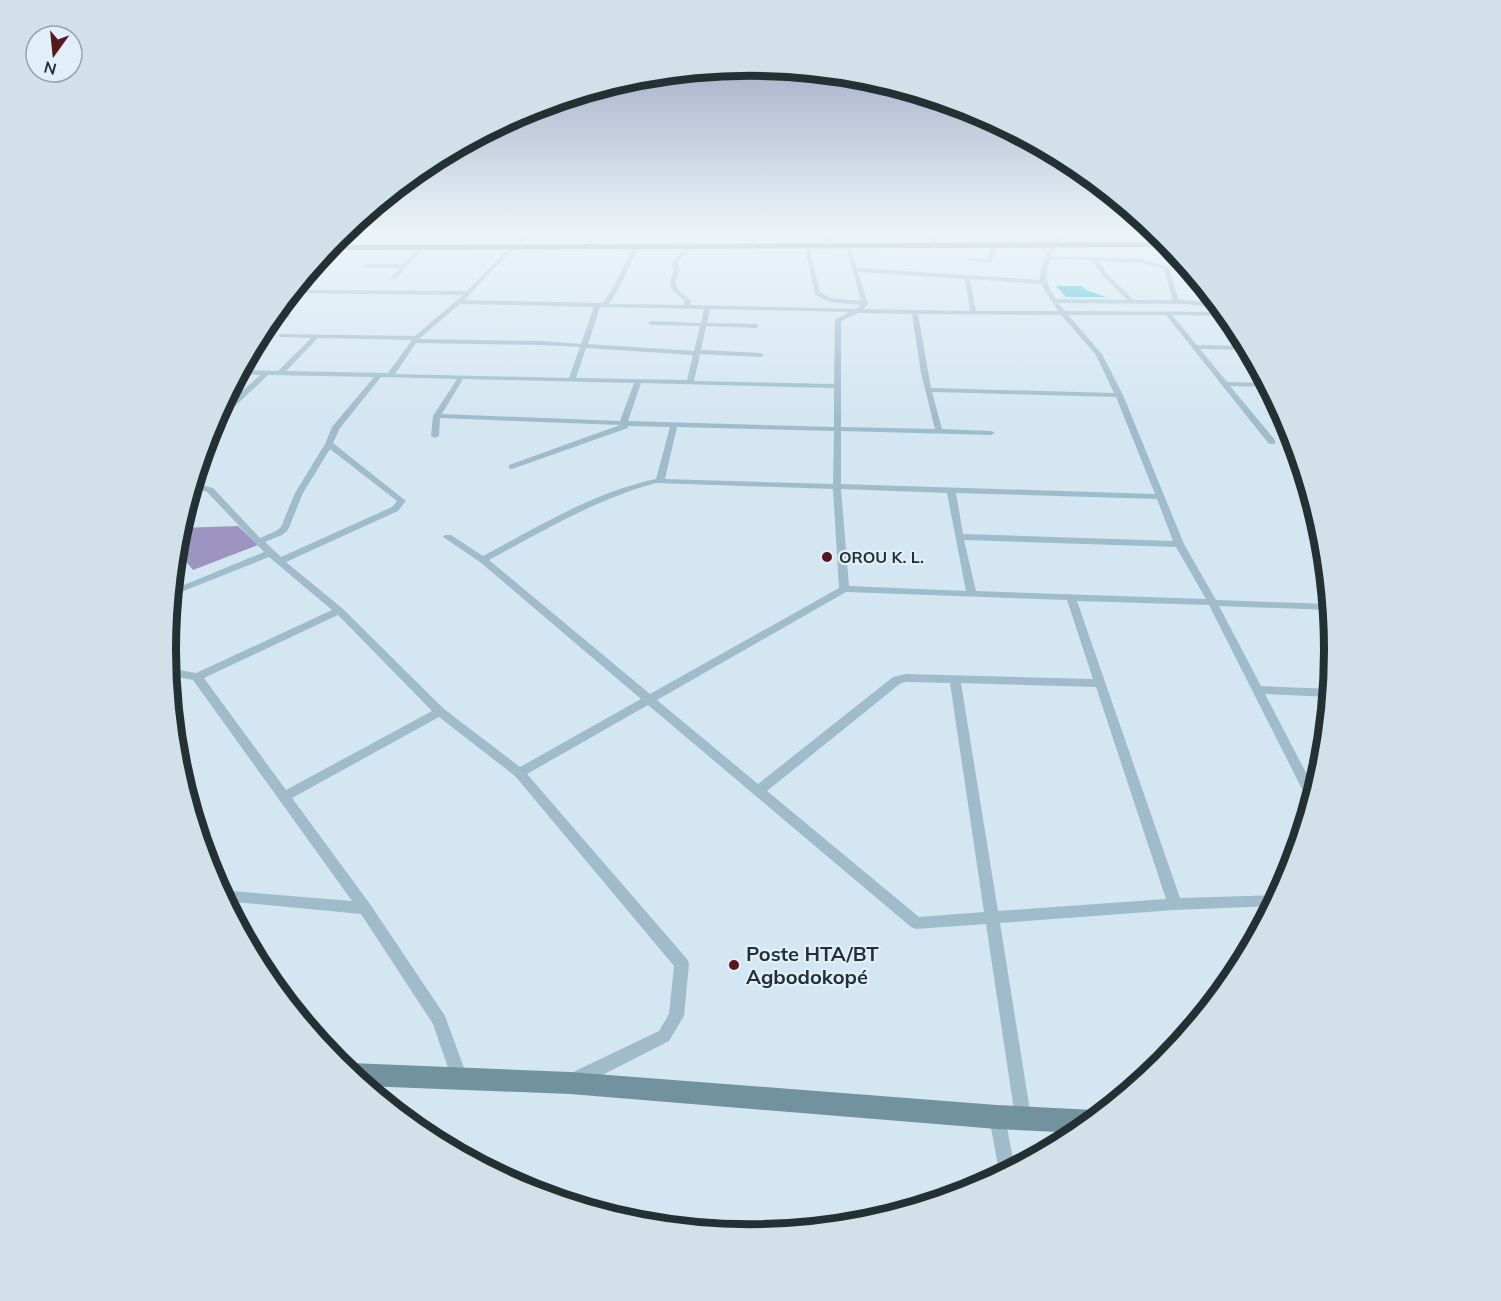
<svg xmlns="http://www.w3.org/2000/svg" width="1501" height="1301" font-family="Mulish,sans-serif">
<rect width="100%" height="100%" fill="#d4e6f2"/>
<path fill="#9e94c2" d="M238,526L258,545L193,570L176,549L180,528Z"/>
<path fill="#35bbcf" d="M1056,286H1082L1086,290L1106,297H1066Z"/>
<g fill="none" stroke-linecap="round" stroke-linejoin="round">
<path fill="#a0bccb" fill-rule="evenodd" d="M341,234H351L337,237Z
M529,234H535L516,246L511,245Z
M598,234H604L588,246H584V244Z
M750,234H756V245L751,244Z
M822,234H827L830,244H826Z
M934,234H939L938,243L935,245L932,243Z
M1007,234H1013V243L1008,242Z
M1058,234H1063L1051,256L1143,259L1168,267L1179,300C1197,300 1216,301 1228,316L1172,315L1197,345L1247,346L1249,350L1200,349L1227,382L1267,383L1269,387L1230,386L1275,440V444H1269L1166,315H1068L1102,354L1123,395L1184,544L1216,600L1330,604L1331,610L1219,606L1261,686L1331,689L1330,697L1265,694L1316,792L1312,803L1309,802L1307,799L1209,605L1077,601L1180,898L1279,895L1274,906L1175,910L1000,923L1031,1117L1029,1123L1023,1125L1017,1123L1015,1117L986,924L916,929L911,927L648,705L527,774L687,959L689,964L684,1016L669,1041L581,1086L575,1088L569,1086L567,1080L569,1074L659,1031L669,1014L674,966L515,776L439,717L292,798L370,904L445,1016L468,1079L466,1085L460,1087L454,1085L433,1024L361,914L225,901L219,890L352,901L193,680L168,675V668L196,673L332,610L269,557L171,596L172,590L264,552L207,492L192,487L194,483L213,488L260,538L276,531L281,527L295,493L325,444L332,427L374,377L268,375L216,424H212L217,414L260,375L239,374L241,370L278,371L311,338L281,337L279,336V334L415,336L463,295L291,293L294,290H296L336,247L341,248L303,290L467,291L511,246L513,249L464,300L603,303L612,290L633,247L636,245L639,247L618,290L609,304L684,305L685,301C671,289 666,289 674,270L671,263L689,245L692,247L677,263L680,270C671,290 678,288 691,301L690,305L856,309L861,305L829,302L815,294L804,245L809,246L820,292L830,298L861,301L846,245L851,246L857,268L1040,280C1040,263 1050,249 1058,234ZM1050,259L1092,260L1103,276L1127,300L1056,299C1046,282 1044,279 1050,259ZM1098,261L1143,263L1164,269L1173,300H1134L1107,274ZM858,272L965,279L970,311L863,309L868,304ZM970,279L1041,284L1058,311H976ZM1058,303L1185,304L1209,307L1220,312L1065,311ZM460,304L594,307L581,344L543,341L419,339ZM600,307L704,309L701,323L651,321L648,323L651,325L700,326L694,351L588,344ZM710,309L849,312L835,320L834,384L694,381L700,354L761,357L764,355L761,353L701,350L706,326L756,328L759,326L756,324L707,323ZM858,313L912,314L921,373L935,429L841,427V321ZM918,314L1061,315L1096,355L1114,393L931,388ZM318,338L412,340L388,373L286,371ZM416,343L543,345L580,347L569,378L395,374ZM586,348L693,355L687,380L576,378ZM381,377L457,379L433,416L431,436L435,438L439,436L440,418L620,425L509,465V469H512L628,428V426L670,427L656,479C594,492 539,526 483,556L451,535H445L443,537L480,562L641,699L520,767L444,709L343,609L286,562L398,511L406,501L333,443L340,428ZM463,379L634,383L620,421L442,414ZM641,383L834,388V427L628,421ZM932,392L1116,397L1155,494L841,484V431L991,435L995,433L991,431L942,429ZM677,427L834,431L833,484L665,479ZM330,449L397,501L392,507L281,557L265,542L282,535L288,530L303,493ZM656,483L833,489L839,588L650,694L489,560C543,531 596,499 656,483ZM841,489L947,493L966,591L849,586ZM956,493L1157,499L1173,541L963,534ZM964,540L1176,547L1206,599L976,591ZM846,592L1067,600L1093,679L906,674L893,677L758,784L657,700ZM338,615L432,711L286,790L204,678ZM906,682L950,683L984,912L919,917L767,791L901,683ZM961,683L1096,687L1166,899L998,911Z
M994,243L997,245L991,263L966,260L969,258L987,260L991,245Z
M420,247L425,248L395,279L390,278L400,268H368L365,266L368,264H403Z
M274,314H288L291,316L288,318H271Z
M997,1109L1003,1111L1005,1117L1015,1169L1000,1177L989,1117L991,1111Z"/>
<path fill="#72939e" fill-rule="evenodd" d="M350,1063L570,1072L997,1105L1093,1110L1102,1115L1079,1133L997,1129L570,1094L364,1086L341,1067Z"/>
<path fill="#3a5056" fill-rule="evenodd" d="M1168,242L1172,247L326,250L331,245Z"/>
</g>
<linearGradient id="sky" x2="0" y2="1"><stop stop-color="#929aba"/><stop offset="0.56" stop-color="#ecf4f9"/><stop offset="1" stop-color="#ecf4f9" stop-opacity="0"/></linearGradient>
<rect width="1501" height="416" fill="url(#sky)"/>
<g fill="#58171a" stroke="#e1effa" stroke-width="2">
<circle cx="827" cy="557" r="6"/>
<circle cx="734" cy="965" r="6"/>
</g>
<g text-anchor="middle" stroke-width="4.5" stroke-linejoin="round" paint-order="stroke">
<g font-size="16" font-weight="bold" fill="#243134" stroke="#e1effa" text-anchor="start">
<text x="839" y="563">OROU K. L.</text>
</g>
<g font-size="20" font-weight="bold" fill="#243134" stroke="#e1effa" text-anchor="start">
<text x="746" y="961">Poste HTA/BT<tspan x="746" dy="23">Agbodokopé</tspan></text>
</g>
</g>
<path d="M0 0H1501V1301H0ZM176 650a574 574 0 1 1 1148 0a574 574 0 1 1-1148 0Z" fill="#d2e0ea" fill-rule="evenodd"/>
<path fill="none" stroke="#243134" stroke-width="8" d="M176 650a574 574 0 1 1 1148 0a574 574 0 1 1-1148 0Z"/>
<g transform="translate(54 54) rotate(195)"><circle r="28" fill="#e1effa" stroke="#95a3ab" stroke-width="1.5"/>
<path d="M0-4.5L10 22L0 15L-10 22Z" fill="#58171a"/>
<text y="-9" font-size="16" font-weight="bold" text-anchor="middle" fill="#243134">N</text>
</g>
</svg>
